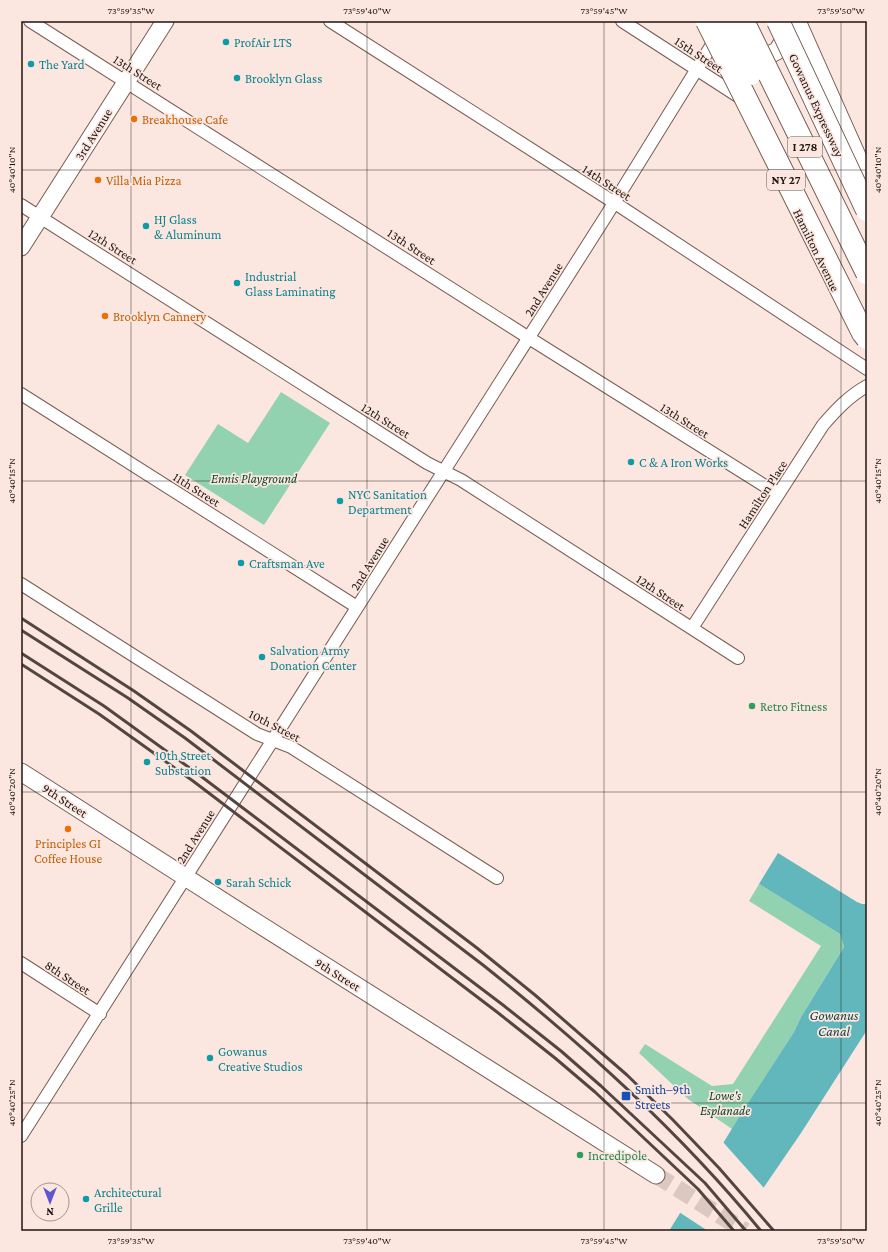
<svg xmlns="http://www.w3.org/2000/svg" width="888" height="1252" font-family="'Crimson Pro',serif">
<rect width="100%" height="100%" fill="#fbe7e0"/>
<path fill="#92d2b0" d="M281,392L330,423L264,525L185,475L218,424L248,443Z
M759,884L840,934L844,947L801,1017L794,1032L732,1129L688,1099L639,1053L645,1044L712,1086L733,1084L821,946L749,901Z"/>
<path fill="#61b7bc" d="M778,853L857,902L862,904H867V1030L801,1133L734,1231H669L741,1114L794,1032L801,1017L844,947L840,934L759,884Z"/>
<path fill="#fbe7e0" d="M722,1141L765,1189L737,1231H708L679,1212Z"/>
<g fill="none" stroke-linecap="round" stroke-linejoin="round">
<path stroke="#dac8c1" stroke-width="17" stroke-dasharray="17 8" stroke-linecap="butt" d="M656,1175L745,1231"/>
<defs>
<path id="street" d="M30,21L529,338L765,486L779,493
M330,21L615,203L867,369
M622,21L741,98
M21,205L427,463L461,480L738,658
M21,394L357,607
M21,584L257,734L291,747L497,878
M692,628L823,425C836,410 849,396 867,386
M21,963L100,1014
M21,1136L606,216L713,43L721,39"/>
<path id="secondary" d="M797,21L867,178
M750,64L777,51L791,29
M21,247L165,21
M21,772L254,921L656,1175"/>
</defs>
<use href="#street" stroke="#775c52" stroke-width="14"/>
<use href="#secondary" stroke="#775c52" stroke-width="19"/>
<use href="#street" stroke="#fff" stroke-width="12"/>
<use href="#secondary" stroke="#fff" stroke-width="17"/>
<path stroke="#534641" stroke-width="3" d="M21,618L134,691L191,731L477,948L535,995L627,1075L673,1120L719,1168L774,1231
M21,630L128,698L185,738L483,965C583,1045 680,1132 761,1231
M21,653L104,706L198,774L503,1005L561,1051L601,1086L705,1183L746,1231
M21,664L99,714L193,781L497,1012L555,1058L595,1092L698,1189L734,1231"/>
<defs>
<path id="highway-bridge" d="M707,21L863,333L867,338
M724,21L750,74
M743,21L867,273
M778,21L867,210"/>
</defs>
<use href="#highway-bridge" stroke="#775c52" stroke-width="24" stroke-linecap="butt"/>
<use href="#highway-bridge" stroke="#fff" stroke-width="22"/>
</g>
<path fill="none" stroke="#211612" stroke-width="1" stroke-opacity="0.45" d="M131,21V1231M367,21V1231M604,21V1231M841,21V1231M21,170H867M21,481H867M21,792H867M21,1103H867"/>
<g fill="#0f9aa8" stroke="#fbe7e0" stroke-width="1.5">
<circle cx="226" cy="42" r="4"/>
<circle cx="31" cy="64" r="4"/>
<circle cx="237" cy="78" r="4"/>
<circle cx="146" cy="226" r="4"/>
<circle cx="237" cy="283" r="4"/>
<circle cx="631" cy="462" r="4"/>
<circle cx="340" cy="501" r="4"/>
<circle cx="241" cy="563" r="4"/>
<circle cx="262" cy="657" r="4"/>
<circle cx="147" cy="762" r="4"/>
<circle cx="218" cy="882" r="4"/>
<circle cx="210" cy="1058" r="4"/>
<circle cx="86" cy="1199" r="4"/>
</g>
<g fill="#e8710a" stroke="#fbe7e0" stroke-width="1.5">
<circle cx="134" cy="119" r="4"/>
<circle cx="98" cy="180" r="4"/>
<circle cx="105" cy="316" r="4"/>
<circle cx="68" cy="829" r="4"/>
</g>
<g fill="#2e9e5b" stroke="#fbe7e0" stroke-width="1.5">
<circle cx="752" cy="706" r="4"/>
<circle cx="580" cy="1155" r="4"/>
</g>
<rect fill="#1a4fb4" stroke="#fbe7e0" stroke-width="1.5" x="621" y="1091" width="10" height="10" rx="2"/>
<g text-anchor="middle" stroke-width="3.5" stroke-linejoin="round" paint-order="stroke">
<g fill="#fbe7e0" stroke="#625550" stroke-width="1">
<rect x="788" y="137" width="34" height="20" rx="3"/>
<rect x="767" y="170" width="38" height="20" rx="3"/>
</g>
<g font-size="12" font-weight="bold" fill="#211612">
<text x="805" y="151">I 278</text>
<text x="786" y="184">NY 27</text>
</g>
<g font-size="13" fill="#0d838f" stroke="#fbe7e0" text-anchor="start">
<text x="234" y="47">ProfAir LTS</text>
<text x="39" y="69">The Yard</text>
<text x="245" y="83">Brooklyn Glass</text>
<text x="154" y="224">HJ Glass<tspan x="154" dy="15">&amp; Aluminum</tspan></text>
<text x="245" y="281">Industrial<tspan x="245" dy="15">Glass Laminating</tspan></text>
<text x="639" y="467">C &amp; A Iron Works</text>
<text x="348" y="499">NYC Sanitation<tspan x="348" dy="15">Department</tspan></text>
<text x="249" y="568">Craftsman Ave</text>
<text x="270" y="655">Salvation Army<tspan x="270" dy="15">Donation Center</tspan></text>
<text x="155" y="760">10th Street<tspan x="155" dy="15">Substation</tspan></text>
<text x="226" y="887">Sarah Schick</text>
<text x="218" y="1056">Gowanus<tspan x="218" dy="15">Creative Studios</tspan></text>
<text x="94" y="1197">Architectural<tspan x="94" dy="15">Grille</tspan></text>
</g>
<g font-size="13" fill="#211612" stroke="#fbe7e0">
<text transform="translate(699 54) rotate(33)" y="5">15th Street</text>
<text transform="translate(138 72) rotate(32)" y="5">13th Street</text>
<text transform="translate(817 105) rotate(65)" y="5">Gowanus Expressway</text>
<text transform="translate(93 134) rotate(-58)" y="5">3rd Avenue</text>
<text transform="translate(607 182) rotate(33)" y="5">14th Street</text>
<text transform="translate(113 246) rotate(32)" y="5">12th Street</text>
<text transform="translate(412 246) rotate(33)" y="5">13th Street</text>
<text transform="translate(817 250) rotate(64)" y="5">Hamilton Avenue</text>
<text transform="translate(543 289) rotate(-58)" y="5">2nd Avenue</text>
<text transform="translate(386 420) rotate(32)" y="5">12th Street</text>
<text transform="translate(685 420) rotate(32)" y="5">13th Street</text>
<text transform="translate(197 489) rotate(32)" y="5">11th Street</text>
<text transform="translate(762 494) rotate(-57)" y="5">Hamilton Place</text>
<text transform="translate(369 563) rotate(-58)" y="5">2nd Avenue</text>
<text transform="translate(661 592) rotate(33)" y="5">12th Street</text>
<text transform="translate(275 725) rotate(27)" y="5">10th Street</text>
<text transform="translate(65 800) rotate(33)" y="5">9th Street</text>
<text transform="translate(195 836) rotate(-58)" y="5">2nd Avenue</text>
<text transform="translate(338 974) rotate(32)" y="5">9th Street</text>
<text transform="translate(68 977) rotate(33)" y="5">8th Street</text>
</g>
<g font-size="13" fill="#c56008" stroke="#fbe7e0" text-anchor="start">
<text x="142" y="124">Breakhouse Cafe</text>
<text x="106" y="185">Villa Mia Pizza</text>
<text x="113" y="321">Brooklyn Cannery</text>
<text x="68" y="848" text-anchor="middle">Principles GI<tspan x="68" dy="15">Coffee House</tspan></text>
</g>
<g font-size="13" font-style="italic" fill="#073f29" stroke="#fbe7e0">
<text x="254" y="483">Ennis Playground</text>
<text x="725" y="1100">Lowe's<tspan x="725" dy="15">Esplanade</tspan></text>
</g>
<g font-size="13" fill="#27864d" stroke="#fbe7e0" text-anchor="start">
<text x="760" y="711">Retro Fitness</text>
<text x="588" y="1160">Incredipole</text>
</g>
<g font-size="13" fill="#164399" stroke="#fbe7e0" text-anchor="start">
<text x="635" y="1094">Smith–9th<tspan x="635" dy="15">Streets</tspan></text>
</g>
<g font-size="14" font-style="italic" fill="#194244" stroke="#fbe7e0">
<text x="834" y="1020">Gowanus<tspan x="834" dy="16">Canal</tspan></text>
</g>
</g>
<rect width="888" height="1252" fill="none" stroke="#fbe7e0" stroke-width="44"/>
<g transform="translate(50 1202) rotate(180)"><circle r="19" fill="#fbe7e0" stroke="#a4938e"/>
<path d="M0-3L7 15L0 10L-7 15Z" fill="#6056cf"/>
<text y="-6" font-size="11" font-weight="bold" text-anchor="middle" fill="#211612">N</text>
</g>
<rect x="22" y="22" width="844" height="1208" fill="none" stroke="#211612" stroke-width="1.5"/>
<g font-size="10" text-anchor="middle" fill="#211612">
<text x="131" y="14">73°59'35"W</text>
<text x="367" y="14">73°59'40"W</text>
<text x="604" y="14">73°59'45"W</text>
<text x="841" y="14">73°59'50"W</text>
<text transform="translate(877 170) rotate(-90)" y="4">40°40'10"N</text>
<text transform="translate(11 170) rotate(-90)" y="4">40°40'10"N</text>
<text transform="translate(877 481) rotate(-90)" y="4">40°40'15"N</text>
<text transform="translate(11 481) rotate(-90)" y="4">40°40'15"N</text>
<text transform="translate(11 792) rotate(-90)" y="4">40°40'20"N</text>
<text transform="translate(877 792) rotate(-90)" y="4">40°40'20"N</text>
<text transform="translate(877 1103) rotate(-90)" y="4">40°40'25"N</text>
<text transform="translate(11 1103) rotate(-90)" y="4">40°40'25"N</text>
<text x="131" y="1244">73°59'35"W</text>
<text x="367" y="1244">73°59'40"W</text>
<text x="604" y="1244">73°59'45"W</text>
<text x="841" y="1244">73°59'50"W</text>
</g>
</svg>
